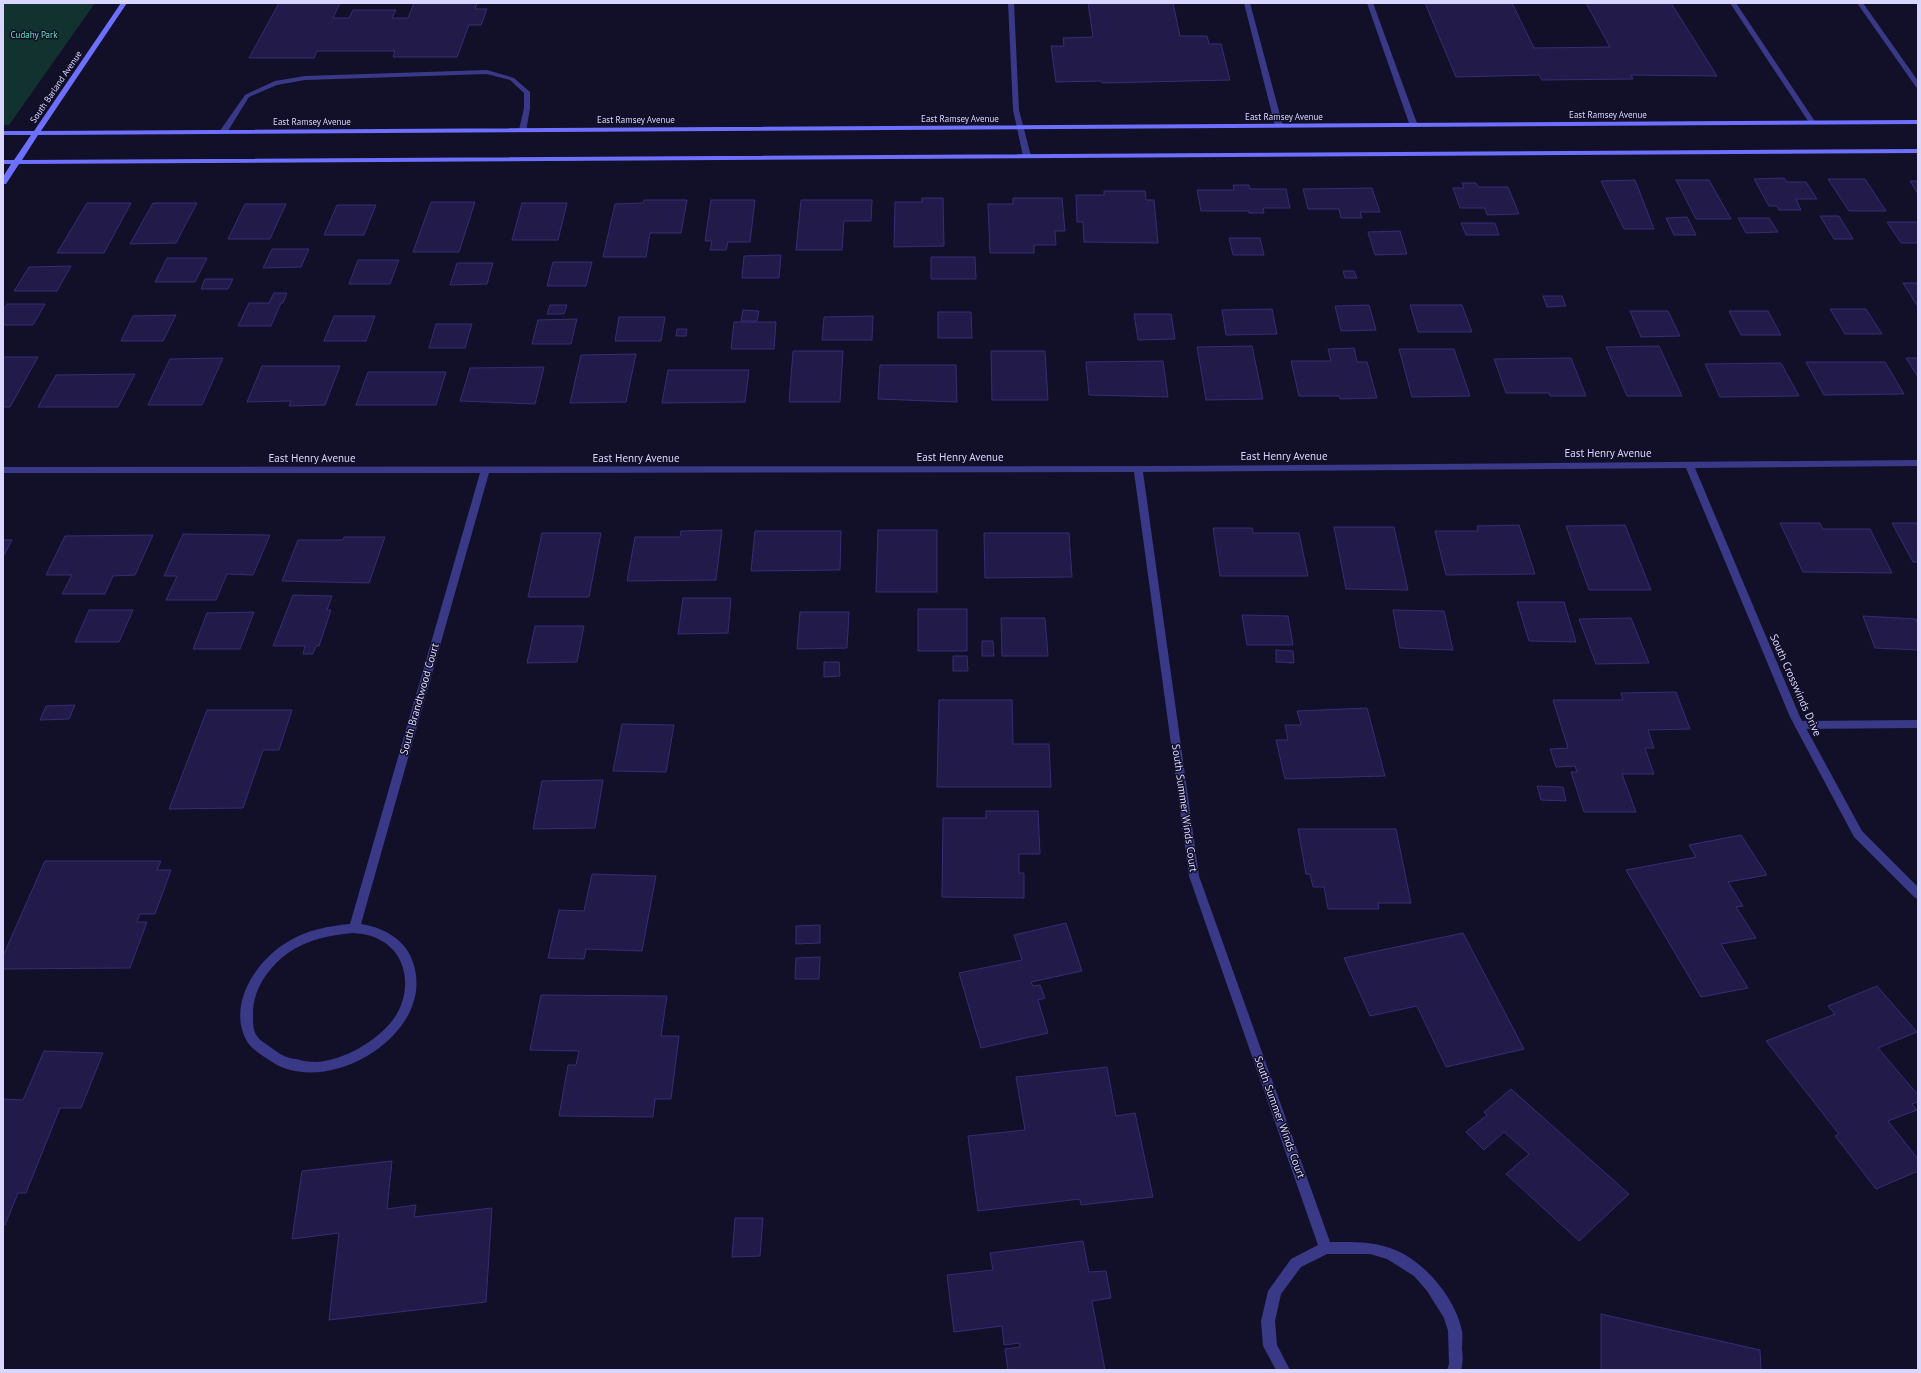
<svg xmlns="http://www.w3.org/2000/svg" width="1921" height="1373" font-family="'PT Sans',sans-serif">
<rect width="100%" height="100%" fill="#120f28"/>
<path fill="#123230" d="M3,3H95L9,125H3Z"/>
<path fill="#221b4a" stroke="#372c76" d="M279,3H340L333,18H349L353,10H396L392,18H408L414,3H477L475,9H487L481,25H469L457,57H393L395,51H317L314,58H249Z
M1088,3H1173L1180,36H1207L1209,44H1221L1230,80L1102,83L1101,81L1056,82L1051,46H1064L1063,38L1093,37Z
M1425,3H1512L1534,48L1610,47L1586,3H1671L1717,76L1631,75L1633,79L1542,80L1539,75L1456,77Z
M1784,178L1787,182H1806L1817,199H1796L1801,210H1779L1777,206H1769L1754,179Z
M1828,179H1865L1886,211H1849Z
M1635,180L1654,229H1624L1601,181Z
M1676,180H1709L1731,219H1696Z
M1910,181H1918V194Z
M1462,183H1476L1478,187H1508L1519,214L1487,215L1485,208H1460L1453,188H1464Z
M1233,185H1249L1250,189H1286L1290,208H1263L1264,213H1249V211H1201L1197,190H1234Z
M1372,188L1380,212H1360L1362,218H1341L1339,209H1308L1303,189Z
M1104,191H1145L1146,200H1154L1158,243L1084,242L1083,222H1077L1076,195H1104Z
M922,198H943L944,246L894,247L895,202H922Z
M1013,198H1062L1065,231H1055L1056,245H1034V253H990L988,204H1013Z
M644,200H687L681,233H650L646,257H603L615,204L643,203Z
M711,200H755L750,242H728L726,250H710L712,241H705Z
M801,200H872L871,221H844L842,250H796Z
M431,202H475L459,252H413Z
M87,203H131L104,253H57Z
M153,203H197L176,243L130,244Z
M522,203H567L558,240H512Z
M245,204H286L270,239H228Z
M337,205H376L364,235H324Z
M1820,216H1839L1853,239H1834Z
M1687,217L1696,235H1674L1666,218Z
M1738,218H1769L1778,232L1746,233Z
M1887,222H1918V243H1901Z
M1461,223H1495L1499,235H1466Z
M1400,231L1407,254L1375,255L1368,232Z
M1229,238H1260L1264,255H1233Z
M272,249H309L301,267L263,268Z
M781,255L779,278H742L744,256Z
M931,257H975L976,279H931Z
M167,258H207L195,282H155Z
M358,260H399L390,284H349Z
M553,262H592L586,286H547Z
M457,263H493L487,284L450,285Z
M71,266L57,291H14L29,267Z
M1343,271H1354L1357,278H1345Z
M205,279H233L228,289H201Z
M1903,283H1918V307Z
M274,293H287L283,303H281L271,326H238L249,303H269Z
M1543,296H1562L1566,306L1547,307Z
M7,304H45L33,325H3V310Z
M550,305H567L564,314H547Z
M1369,305L1376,330L1341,331L1335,306Z
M1410,305H1462L1472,332H1418Z
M1272,309L1277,334L1226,335L1222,310Z
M1830,309H1866L1882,334H1845Z
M743,310L759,311L757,321H741Z
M1630,311H1668L1680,336L1641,337Z
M1729,311H1768L1781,335H1741Z
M938,312H971L972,338H938Z
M1134,314H1171L1175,339L1138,340Z
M176,315L163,341H121L133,316Z
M334,316H375L366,341H324Z
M873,316L872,340H822L824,317Z
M619,317H665L661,341H615Z
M577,319L571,344H532L538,320Z
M734,322H776L774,349H731Z
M436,324H472L465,348H429Z
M677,329H687L686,336H676Z
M1252,346L1263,399L1206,400L1197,347Z
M1659,346L1682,396H1627L1606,347Z
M1354,348L1357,362H1367L1377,398L1340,399L1339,396H1299L1291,361H1331L1328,349Z
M1399,349H1454L1470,396L1412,397Z
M793,351H843L840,402H789Z
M991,351H1045L1048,400H992Z
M636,354L626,402L570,403L581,355Z
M3,357H38L10,407H3Z
M223,358L202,405H148L170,359Z
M1571,358L1586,396H1550L1549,393H1506L1494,359Z
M1906,358H1918V377Z
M1163,361L1168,397L1089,395L1086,362Z
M1806,362H1885L1904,394L1824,395Z
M1781,363L1799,396L1720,397L1705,364Z
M880,365H956L957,402L878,399Z
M262,366H340L325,405L289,406L291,401L247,402Z
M544,367L535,404L460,401L470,368Z
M668,370H749L745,402L662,403Z
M368,372H446L436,405H356Z
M135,374L118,407H38L56,375Z
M1780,523H1820L1823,529H1870L1892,573L1803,572Z
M1892,523H1918V562H1913Z
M1519,525L1535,574L1446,575L1435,531H1478L1477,526Z
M1625,525L1651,590H1589L1566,526Z
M1334,527H1394L1408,590L1346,589Z
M1213,528H1252L1253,533H1299L1308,576H1220Z
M722,530L716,580L627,581L635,537H680L681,531Z
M878,530H937V592H876Z
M755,531H841L840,570L751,571Z
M542,533H601L589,597H528Z
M984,533H1069L1072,577L985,578Z
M183,534L270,535L253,575L227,574L216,600H166L177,576H164Z
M153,535L135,575L113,576L105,594H62L72,575H46L65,536Z
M344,537H385L369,583L282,581L298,540H343Z
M3,540H12L3,557Z
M293,595L332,596L327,610H331L319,646H316L313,654H303L305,646H273Z
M683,598H731L728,633L678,634Z
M1517,602H1564L1576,642L1529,641Z
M918,609H967V651H918Z
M89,610H133L119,642H75Z
M1393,610L1444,611L1453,650L1400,648Z
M254,612L240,649H193L207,613Z
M800,612H849L847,648L797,649Z
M1242,615L1288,616L1293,645H1247Z
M1863,616L1916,619L1918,624V650L1875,648Z
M1001,618H1045L1048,656H1002Z
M1631,618L1649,663L1596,664L1579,619Z
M535,626H584L577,662L527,663Z
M982,641H993L994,656H982Z
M1276,650L1293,651L1294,663L1276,662Z
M953,656H967L968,671H953Z
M824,662H839L840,676L824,677Z
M1676,692L1690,729L1648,730L1654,748H1645L1654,774H1622L1636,812H1584L1571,772H1577L1575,766L1556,767L1550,749L1568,748L1553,700H1623L1621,693Z
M939,700H1012L1013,744H1049L1051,787H937Z
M75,705L69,719L40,720L46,706Z
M1367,708L1385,776L1285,779L1276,740H1288L1285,725H1301L1297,711Z
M207,710H292L279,750H263L243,808L169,809Z
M622,724L674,725L666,772L613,771Z
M603,780L595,828L533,829L542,781Z
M1537,786L1563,787L1566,801L1541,800Z
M986,811H1038L1040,854H1019V873H1024V898L942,897L943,818H986Z
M1298,829H1396L1411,903H1378L1379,909H1328L1324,887H1313L1310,874H1306Z
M1741,835L1767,875L1728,882L1743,906L1736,907L1756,938L1721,944L1748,988L1701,997L1626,870L1696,857L1689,845Z
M45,861H161L157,870H171L155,914H140L137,922H147L130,968L3,969V956Z
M592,874L656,876L642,951L586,949L584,959L548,958L559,910L584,911Z
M1066,923L1082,971L1031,982L1033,986L1040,985L1045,998L1038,1000L1048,1033L981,1048L959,973L1022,960L1014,935Z
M820,925V943L796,944V926Z
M1463,933L1524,1049L1446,1067L1417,1006L1370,1016L1344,958Z
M820,957L819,979H795L796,958Z
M1877,986L1917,1032L1878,1048L1918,1095V1102L1912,1104L1917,1110L1888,1121L1918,1159V1171L1876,1189L1835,1136L1839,1134L1766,1041L1835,1014L1828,1006Z
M541,995L667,996L661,1036H679L671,1099H655L653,1117L559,1116L568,1065H576L579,1051L530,1050Z
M44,1051L103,1053L81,1108H60L26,1193H18L5,1225H3V1099L23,1100Z
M1107,1067L1116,1116L1135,1113L1153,1197L1081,1205L1080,1199L978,1211L968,1136L1025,1130L1016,1077Z
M1511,1089L1629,1194L1579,1241L1506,1174L1529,1154L1504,1132L1484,1150L1466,1132L1487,1115L1484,1112Z
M392,1161L387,1209L416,1205L414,1217L492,1208L486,1302L329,1320L339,1233L292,1239L302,1171Z
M735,1218H763L760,1256L732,1257Z
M1083,1241L1089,1272L1106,1271L1111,1298L1092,1301L1105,1370H1008L1005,1349L1020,1347L1019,1343L1004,1345L1002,1326L954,1332L947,1275L993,1270L990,1253Z
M1601,1314L1760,1350L1761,1370H1601Z"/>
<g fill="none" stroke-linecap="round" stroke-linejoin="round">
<path fill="#393988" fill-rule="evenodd" d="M1008,3H1014L1019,110L1031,156L1027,158L1023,156L1013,110Z
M1244,3H1250L1283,126L1281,127L1275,126Z
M1367,3H1373L1418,126L1416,127L1410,126Z
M1730,3H1736L1816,123L1814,124H1810Z
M1857,3H1863L1918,81V88L1916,87Z
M487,70L514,78L530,92V108L526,132L519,130L524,108V93L510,80L487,74L305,80L277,85L249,97L226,134L219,132L245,95L275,81L305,76Z
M1918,720V728L1800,729L1796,728L1795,725L1796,722L1800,721Z"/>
<path fill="#393988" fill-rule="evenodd" d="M1918,460V466L1695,468L1800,717L1862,831L1918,887V899L1914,897L1854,837L1790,717L1686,468L1143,472L1199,876L1330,1242C1352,1242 1370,1241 1390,1248C1423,1259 1455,1297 1462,1331C1463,1336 1462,1343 1462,1349C1463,1356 1463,1363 1461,1370H1447L1449,1364L1448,1331L1444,1318L1427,1291L1414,1276L1387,1259L1370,1254H1327L1301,1267L1281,1294L1275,1321L1277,1345L1290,1370H1276L1263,1346L1261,1321L1268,1291L1291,1259L1318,1245L1189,876L1134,472L489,473L361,924C381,927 401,937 410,955C445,1028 331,1100 272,1062C264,1057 253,1050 248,1043C225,1006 257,959 289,941C307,930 329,926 350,924L480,473H3V467L1174,466ZM354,933C363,934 372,935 380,940C410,955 412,996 392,1021C375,1042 344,1060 317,1062C309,1062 302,1061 296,1059C285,1058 278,1053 269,1046C265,1043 260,1041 257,1036C253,1031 253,1022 253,1016C252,990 268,968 288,953C308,939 331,935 354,933Z"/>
<path fill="#6d70ff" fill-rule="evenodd" d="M121,3H127L41,131L1918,120V124L38,135L22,160L1918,149V153L19,164L6,184H3V177L11,164H3V160H14L31,135H3V131H34Z"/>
</g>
<g text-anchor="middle" stroke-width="3" stroke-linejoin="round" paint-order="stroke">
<g font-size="9" fill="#5ee3bc" stroke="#120f28">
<text x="34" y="38">Cudahy Park</text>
</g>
<g font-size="9" fill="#d9d6ff" stroke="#120f28">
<text transform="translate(56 87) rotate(-56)" y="3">South Barland Avenue</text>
<text x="1608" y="118">East Ramsey Avenue</text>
<text x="1284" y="120">East Ramsey Avenue</text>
<text x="960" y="122">East Ramsey Avenue</text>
<text x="636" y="123">East Ramsey Avenue</text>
<text x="312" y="125">East Ramsey Avenue</text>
</g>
<g font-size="11" fill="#d9d6ff" stroke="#120f28">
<text x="1608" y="457">East Henry Avenue</text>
<text x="1284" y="460">East Henry Avenue</text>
<text x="960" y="461">East Henry Avenue</text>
<text x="312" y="462">East Henry Avenue</text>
<text x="636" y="462">East Henry Avenue</text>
<text transform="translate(1796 685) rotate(66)" y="4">South Crosswinds Drive</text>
<text transform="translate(419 699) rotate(-74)" y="4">South Brandtwood Court</text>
<text transform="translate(1185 808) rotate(82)" y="4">South Summer Winds Court</text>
<text transform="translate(1280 1117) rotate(70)" y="4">South Summer Winds Court</text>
</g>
</g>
<rect width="1921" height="1373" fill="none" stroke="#d9d6ff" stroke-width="8"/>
</svg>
